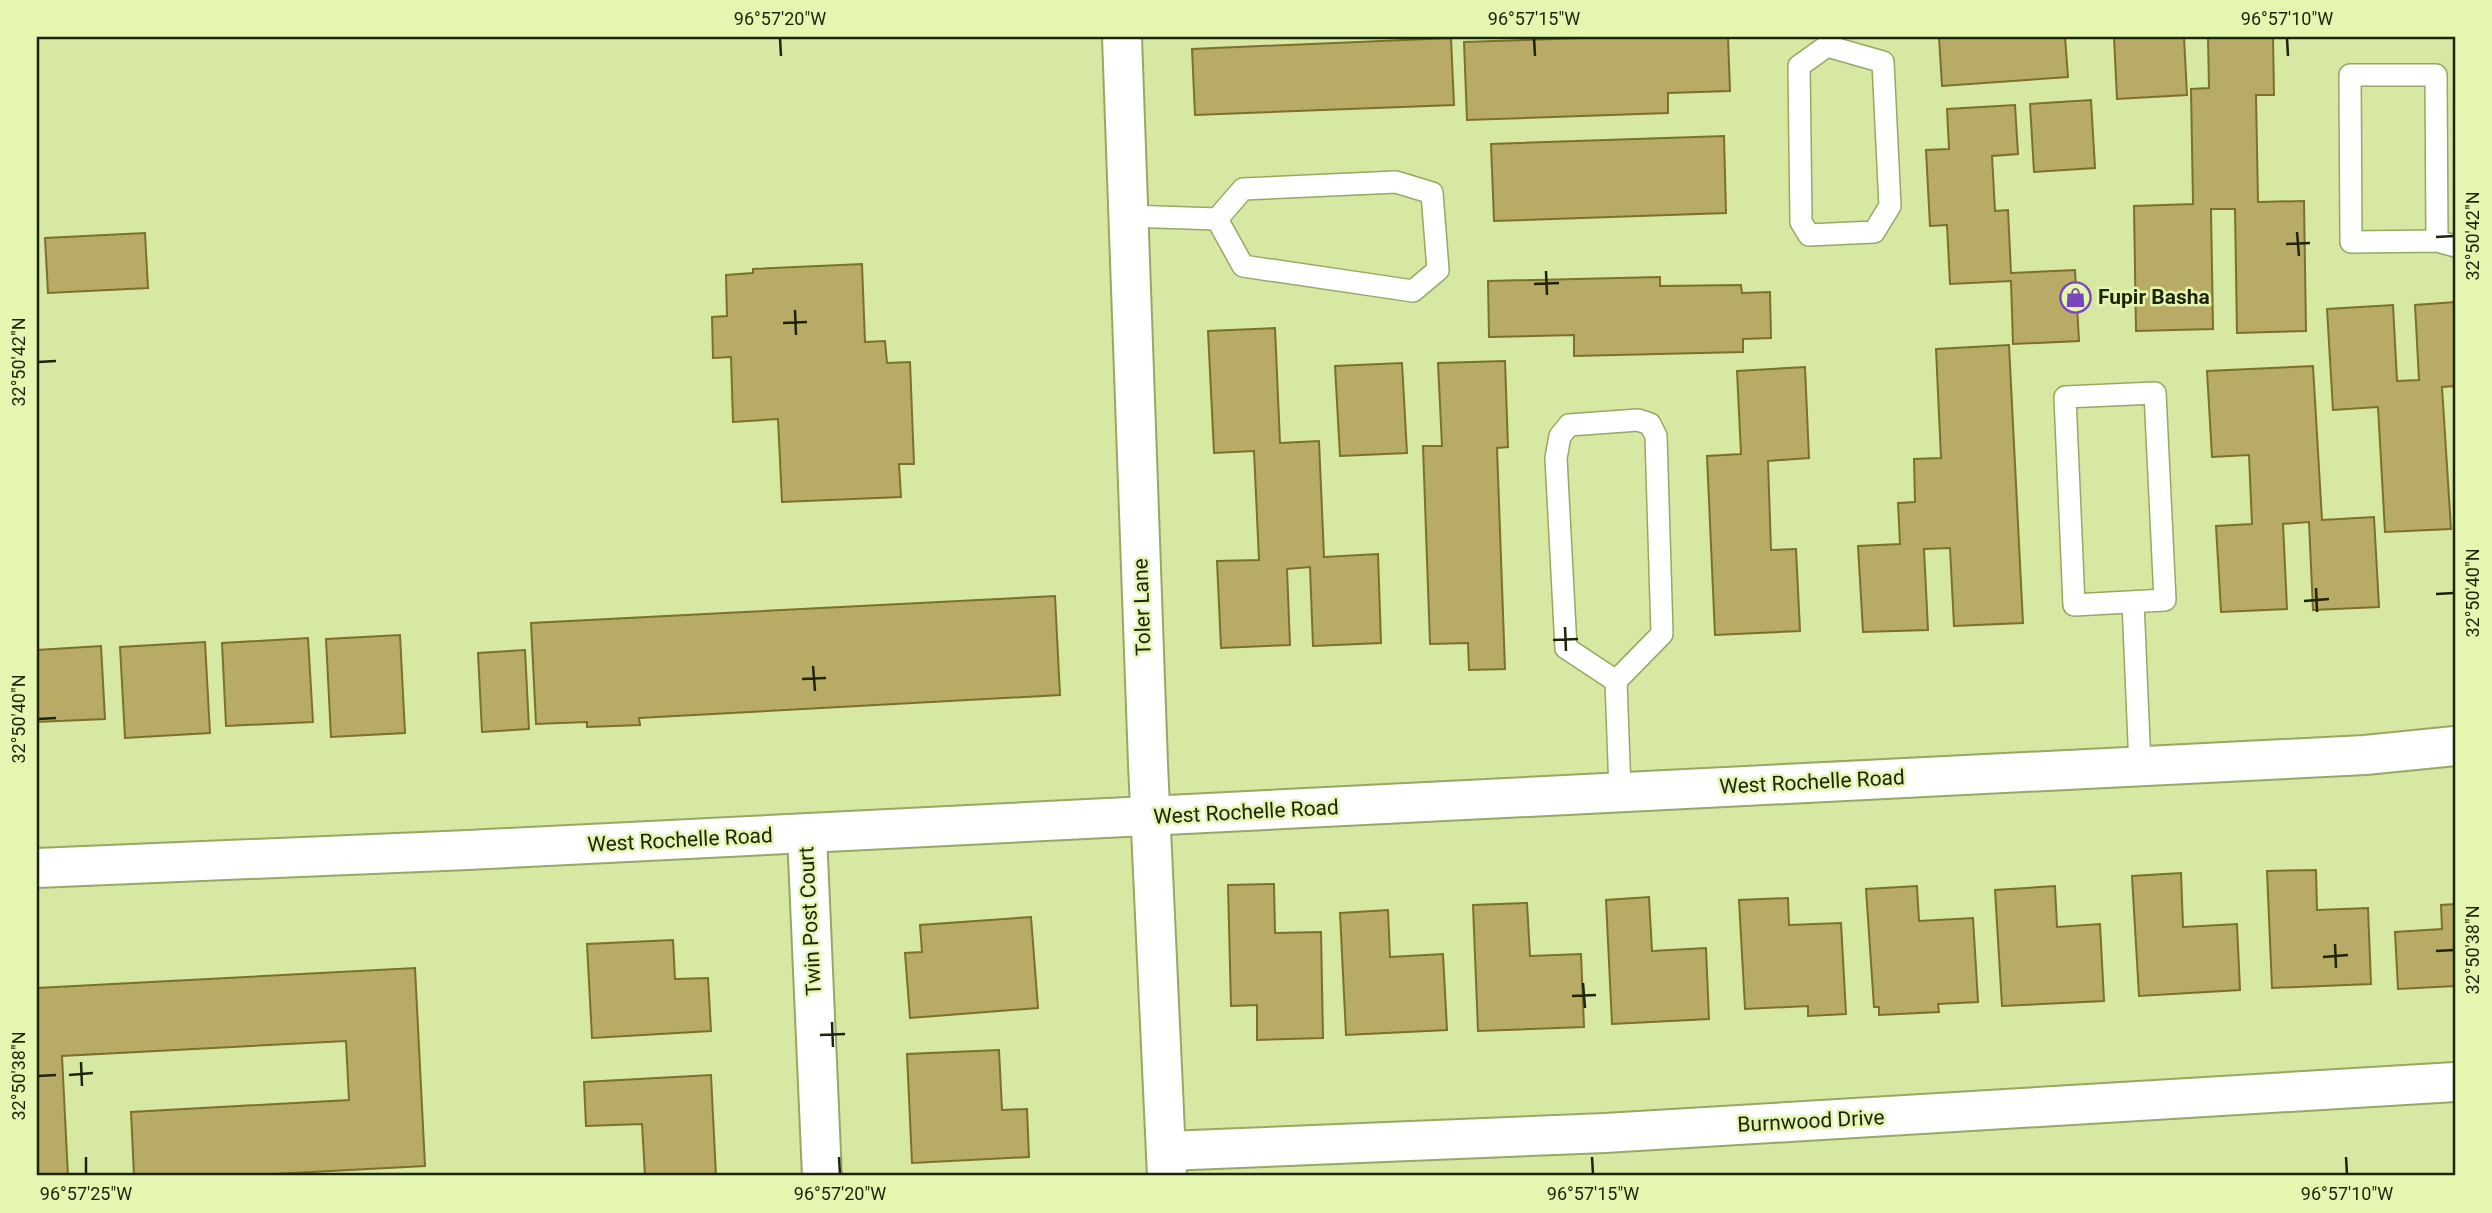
<svg xmlns="http://www.w3.org/2000/svg" width="2492" height="1213" font-family="Roboto,sans-serif">
<rect width="100%" height="100%" fill="#d7e8a3"/>
<path fill="#b7ab65" stroke="#7c702a" stroke-width="2" d="M1614,37H1728L1730,91L1668,93V113L1467,120L1464,42Z
M1939,37H2065L2068,77L1942,86Z
M2114,37H2184L2187,95L2117,99Z
M2208,37H2273L2274,95H2256L2258,202L2304,201L2306,331L2237,333L2235,209H2211L2213,329L2136,331L2134,206L2193,204L2191,89L2209,88Z
M1451,38L1454,105L1195,115L1192,49Z
M2091,100L2095,168L2034,172L2030,104Z
M2015,105L2018,154L1992,156L1995,211L2008,210L2011,273L2075,270L2079,341L2013,344L2011,281L1950,284L1947,225L1930,226L1926,150L1949,149L1947,109Z
M1724,136L1726,213L1494,221L1491,144Z
M145,233L148,288L48,293L45,238Z
M862,264L865,342L885,341L887,363L910,362L914,464H899L901,497L782,502L778,419L733,422L731,357L713,358L712,317L727,316L726,275L753,273V269Z
M1660,277V286L1741,285L1742,293L1770,292L1771,338L1743,339V352L1574,356V335L1489,337L1488,281Z
M2455,302V386L2442,387L2451,529L2385,532L2378,407L2333,410L2327,309L2393,305L2397,381L2419,380L2415,305Z
M1275,328L1280,443L1319,441L1324,557L1378,554L1381,643L1313,646L1310,567L1287,569L1290,645L1221,648L1217,561L1259,560L1254,451L1214,453L1208,331Z
M2009,345L2023,623L1954,626L1950,548L1924,549L1928,630L1863,632L1858,546L1900,544L1898,503L1915,502L1914,459L1941,458L1936,349Z
M1505,361L1508,447L1497,448L1505,669L1469,670L1468,643L1430,644L1423,446H1442L1438,363Z
M1402,363L1407,453L1340,456L1335,366Z
M2313,366L2322,520L2374,517L2379,607L2313,610L2309,522L2283,524L2287,609L2221,612L2216,526L2252,524L2249,455L2212,457L2207,371Z
M1805,367L1809,458L1768,461L1771,550L1796,549L1800,631L1715,635L1707,456L1741,454L1737,371Z
M1055,596L1060,695L639,718L640,725L587,727V722L536,724L531,623Z
M400,635L405,733L331,737L326,639Z
M308,638L313,722L226,726L222,643Z
M205,642L210,733L125,738L120,647Z
M101,646L105,719L37,722V650Z
M525,650L529,729L482,732L478,653Z
M2316,870L2317,910L2368,908L2371,984L2272,988L2267,871Z
M2181,873L2183,927L2237,924L2240,990L2139,996L2132,876Z
M1274,884L1275,933L1321,932L1323,1038L1257,1040V1005L1231,1006L1228,885Z
M1917,886L1919,921L1973,918L1978,1002L1938,1004L1939,1012L1879,1015V1007H1874L1866,889Z
M2055,886L2057,927L2100,924L2104,1001L2002,1006L1995,890Z
M1649,897L1652,951L1706,948L1709,1019L1612,1024L1606,900Z
M1788,898L1789,925L1841,923L1846,1014L1808,1016V1006L1745,1009L1739,900Z
M1527,903L1530,956L1581,954L1584,1027L1478,1031L1473,905Z
M2455,904V986L2398,989L2395,932L2442,929L2441,905Z
M1388,910L1390,957L1443,954L1447,1030L1346,1035L1340,913Z
M1031,917L1038,1008L910,1018L905,953L922,952L920,925Z
M673,940L675,979L708,978L711,1031L592,1038L587,944Z
M415,968L425,1166L235,1176H134L131,1112L349,1100L346,1041L62,1056L68,1176H37V988Z
M999,1050L1002,1110L1027,1109L1029,1157L912,1163L907,1054Z
M711,1075L716,1176H645L642,1124L586,1126L584,1082Z"/>
<g fill="none" stroke-linecap="round" stroke-linejoin="round">
<defs>
<path id="lane" d="M1827,46L1883,62L1890,206L1874,232L1809,235L1801,222L1799,66Z
M1128,216L1217,219L1243,189L1396,182L1432,193L1438,270L1413,291L1243,266L1217,219
M2437,241L2436,75H2350L2351,242L2437,241L2455,246
M2155,393L2165,600L2074,605L2065,397Z
M2133,602L2140,766
M1616,681L1566,648L1556,458L1560,436L1569,425L1638,420L1650,424L1656,436L1662,634L1616,681L1620,791"/>
<path id="street" d="M1122,37L1148,764L1167,1176
M807,834L822,1176
M1166,1151L1605,1133L2455,1082"/>
<path id="secondary" d="M37,868L468,850L2365,755L2455,746"/>
</defs>
<use href="#lane" stroke="#97a765" stroke-width="24"/>
<use href="#street" stroke="#97a765" stroke-width="42"/>
<use href="#secondary" stroke="#97a765" stroke-width="42"/>
<use href="#lane" stroke="#fff" stroke-width="21"/>
<use href="#street" stroke="#fff" stroke-width="38"/>
<use href="#secondary" stroke="#fff" stroke-width="38"/>
</g>
<path fill="none" stroke="#1e2408" stroke-width="2.5" d="M780,38L781,56M1534,38L1535,56M2287,38L2288,56M2297,232L2299,256M2436,237L2454,236M2286,244L2310,243M1546,271L1547,295M1534,284L1559,283M795,310L796,335M783,323L807,322M38,362L56,361M2316,588L2317,612M2436,594L2454,593M2304,601L2329,599M1565,627L1566,651M1553,640L1578,639M813,666L815,691M802,679L826,678M38,719L56,718M2335,944L2336,968M2436,951L2454,950M2323,957L2348,955M1583,983L1585,1008M1572,996L1596,995M832,1022L833,1047M820,1035L845,1034M81,1062L82,1086M69,1075L93,1073M38,1076L56,1075M86,1157V1174M839,1157L840,1174M1592,1157L1593,1174M2346,1157L2347,1174"/>
<defs>
<symbol id="shop-ring" viewBox="-11 -11 22 22"><circle r="9.5" fill="#e4f6b0" stroke="#7946bd" stroke-width="1.5"/><path d="M-5-2.5h2.3a2.7 3.5 0 0 1 5.4 0H5L5.5 6h-11ZM-1.5-2.5h3a1.5 2.3 0 0 0-3 0Z" fill="#7946bd"/></symbol>
</defs>
<g fill-rule="evenodd">
<use href="#shop-ring" x="2058" y="280" width="35" height="35"/>
</g>
<g text-anchor="middle" stroke-width="5" stroke-linejoin="round" paint-order="stroke">
<g font-size="21" font-weight="bold" fill="#1e2408" stroke="#e4f6b0" text-anchor="start">
<text x="2098" y="304">Fupir Basha</text>
</g>
<g font-size="21" fill="#1e2408" stroke="#e4f6b0">
<text transform="translate(1142 607) rotate(-92)" y="7">Toler Lane</text>
<text transform="translate(1812 782) rotate(-3)" y="7">West Rochelle Road</text>
<text transform="translate(1246 812) rotate(-3)" y="7">West Rochelle Road</text>
<text transform="translate(680 840) rotate(-3)" y="7">West Rochelle Road</text>
<text transform="translate(810 921) rotate(-93)" y="7">Twin Post Court</text>
<text transform="translate(1811 1121) rotate(-3)" y="7">Burnwood Drive</text>
</g>
</g>
<rect width="2492" height="1213" fill="none" stroke="#e4f6b0" stroke-width="77"/>
<rect x="38" y="38" width="2416" height="1136" fill="none" stroke="#1e2408" stroke-width="2.5"/>
<g font-size="18" text-anchor="middle" fill="#1e2408">
<text x="780" y="25">96°57'20"W</text>
<text x="1534" y="25">96°57'15"W</text>
<text x="2287" y="25">96°57'10"W</text>
<text transform="translate(2473 236) rotate(-90)" y="6">32°50'42"N</text>
<text transform="translate(19 362) rotate(-90)" y="6">32°50'42"N</text>
<text transform="translate(2473 593) rotate(-90)" y="6">32°50'40"N</text>
<text transform="translate(19 719) rotate(-90)" y="6">32°50'40"N</text>
<text transform="translate(2473 950) rotate(-90)" y="6">32°50'38"N</text>
<text transform="translate(19 1076) rotate(-90)" y="6">32°50'38"N</text>
<text x="86" y="1200">96°57'25"W</text>
<text x="840" y="1200">96°57'20"W</text>
<text x="1593" y="1200">96°57'15"W</text>
<text x="2347" y="1200">96°57'10"W</text>
</g>
</svg>
